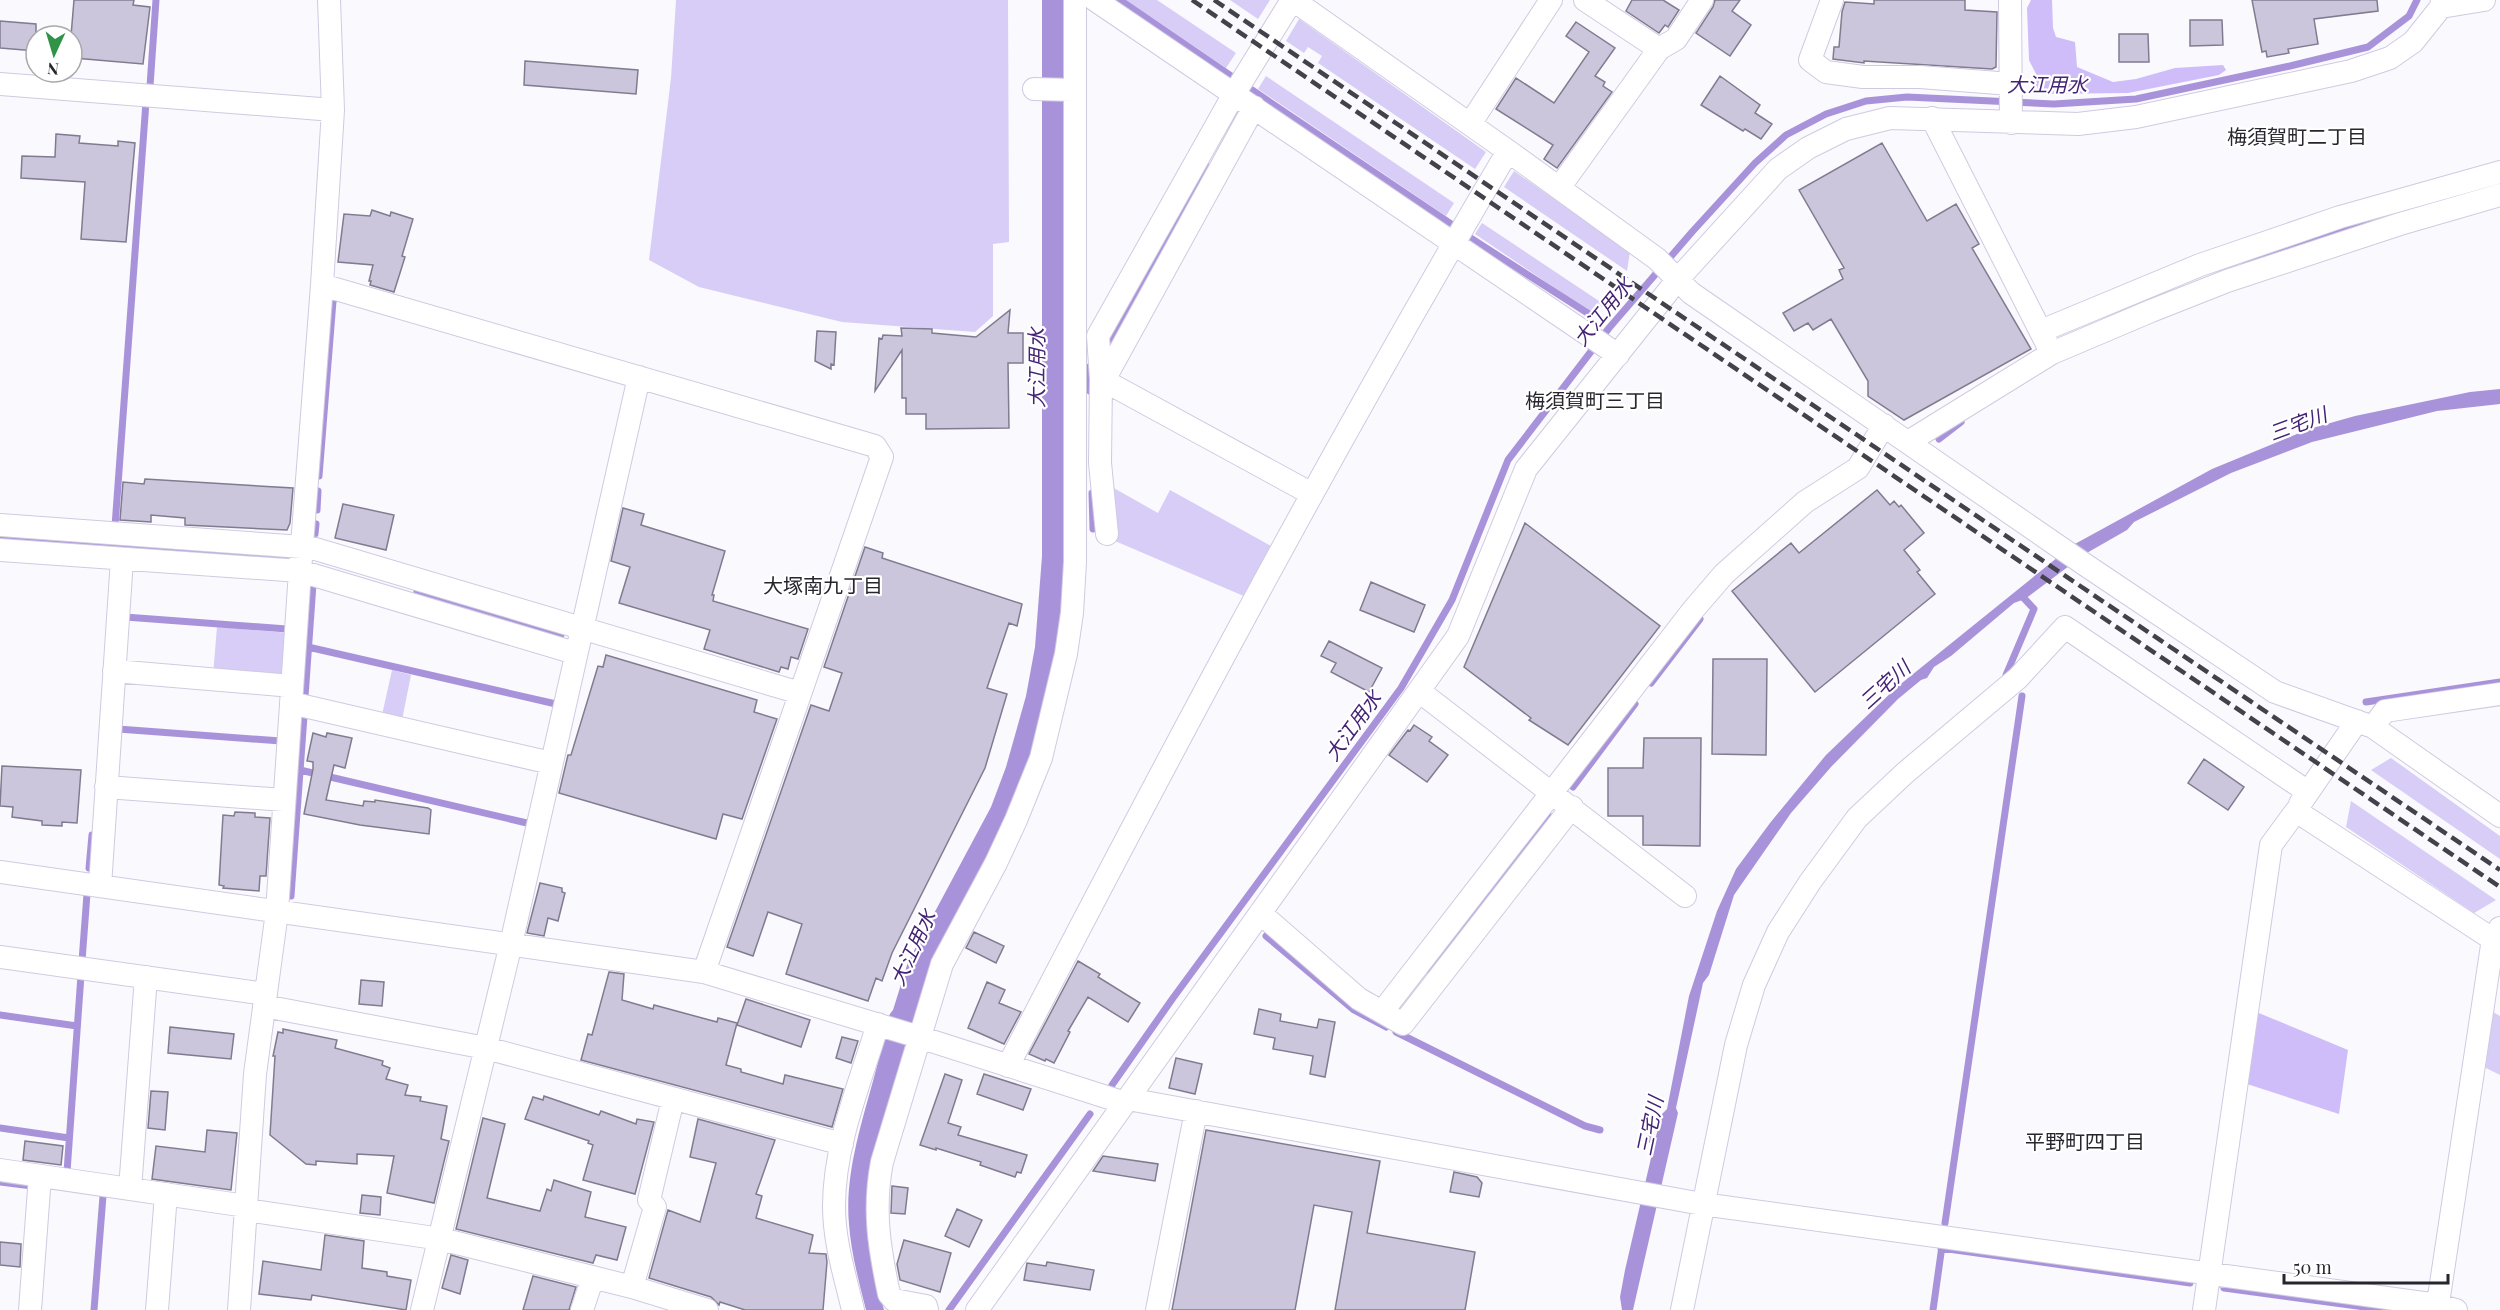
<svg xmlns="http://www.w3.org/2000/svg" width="2500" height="1310" font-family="'Playfair Display','Noto Sans JP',serif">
<rect width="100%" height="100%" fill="#faf9fe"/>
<path fill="#d8cdf7" d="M676,0H1008L1009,242L993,244V316L975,332L842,322L699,287L649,260L671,78Z
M1126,0H1157L1236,53L1226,68Z
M1230,0H1270L1258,19Z
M1299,19L1486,152L1475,169L1318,63L1322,56L1308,47L1304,53L1286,41Z
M1266,76L1454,203L1446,216L1258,89Z
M1514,171L1630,252L1627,271L1504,187Z
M1482,223L1605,305L1590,312L1475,234Z
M1112,487L1158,513L1170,490L1273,547L1246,597L1115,541Z
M217,627L289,633L286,675H213Z
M392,670L411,675L402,720L382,715Z
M2391,758L2500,836V859L2371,770Z
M2351,801L2496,900L2474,913L2346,827Z
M2493,1012L2500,1016V1075L2484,1067Z"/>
<path fill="#cebdf9" d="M2031,0H2052L2053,28L2056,37L2075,42L2077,67L2113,82L2136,79L2175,68L2223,65L2226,70L2219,75L2128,93L2039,94L2033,85L2036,74L2029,60L2027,8Z
M2254,1011L2348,1050L2339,1114L2244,1083Z"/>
<path fill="#a893da" d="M1042,0H1065L1068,590L1050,706L999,844L868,1184C865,1228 873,1268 884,1310H866C859,1282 851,1253 849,1224C844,1170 865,1114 878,1062C883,1046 882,1022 893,1010L908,962L991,807L1006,767L1026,696L1035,647L1042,556Z
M2500,389V404L2437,411L2312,442L2231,473L2134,522L2127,530L2085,554L2025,599L2014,603L1951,656L1934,667L1927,678L1921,680L1898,699L1831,767L1791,813L1734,895L1709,975L1703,983L1676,1108L1678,1113L1633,1310H1622L1620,1297L1625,1270L1661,1115L1667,1109L1689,996L1717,911L1736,869L1770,823L1826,755L1897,687L2073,545L2212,469L2309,429L2355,416L2470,392Z"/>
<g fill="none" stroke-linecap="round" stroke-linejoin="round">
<path stroke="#a893da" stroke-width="7" d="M1120,0L1231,76
M150,86L156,0
M1252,90L1451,224
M2387,215L2419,207
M1469,237L1589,314
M2244,262L2373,219
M1110,343L1208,167
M1089,367L1090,391
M1939,439L1961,422
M319,476L333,301L337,297L340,298
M1092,493L1093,529
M317,510L318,491
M115,526L146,102
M315,534L316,524
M0,537L285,557
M417,591L561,635
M125,617L287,629
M308,647L556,704
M2006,675L2034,609L2020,594
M1651,683L1700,619
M305,697L313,584
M2366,702L2500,682
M118,729L281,741
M300,770L527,823
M1573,787L1635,704
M89,868L92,835
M291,896L304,716
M1266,936L1354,1010L1386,1027
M82,961L87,894
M1429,970L1549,816
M0,1015L77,1026
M1396,1032L1585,1126L1600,1130
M1112,1085L1173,998L1401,688L1452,600L1508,460L1609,328L1692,232L1755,163L1786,135L1826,114L1866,101L1907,97L2054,104L2136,99L2290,66L2368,47L2409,16L2417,0
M0,1128L69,1138
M1649,1139L1664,1142
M67,1172L81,975
M0,1182L32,1186
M1945,1223L2022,696
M1941,1248L2190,1283
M2224,1288L2387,1310
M94,1310L103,1196
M949,1310L1090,1114
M1933,1310L1942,1246"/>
</g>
<path fill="#ccc6dd" stroke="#817b90" stroke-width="1.5" d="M74,0H134L133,5L150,7L143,64L74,58L71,36Z
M1632,0H1663L1679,10L1668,27L1665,25L1659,33L1626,11Z
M1715,0H1740L1732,11L1751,25L1730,56L1696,33L1713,7Z
M1874,0H1965V10L1997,12L1996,67L1992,69L1864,61V63L1833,59L1834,47H1839L1842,12L1845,2L1874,4Z
M2252,0H2377L2378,11L2314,19L2318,44L2288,49L2289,53L2267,57L2266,51L2262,52Z
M2190,20H2222L2223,45L2190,46Z
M0,21L36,24V51L0,48Z
M1576,22L1615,48L1595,76L1605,82L1603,86L1612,92L1557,168L1544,159L1553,145L1496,109L1516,78L1554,103L1589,52L1566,36Z
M2119,34H2148L2149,62H2119Z
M525,61L638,70L636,94L524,85Z
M1720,76L1760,105L1755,113L1772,124L1761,139L1745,129L1743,131L1701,105Z
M56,134L80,136L79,143L118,146V141L135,143L126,242L81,239L85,182L21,178L22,156L55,157Z
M1882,143L1927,221L1956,204L1979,244L1972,248L2031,349L1904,420L1868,396V381L1831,319L1813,330L1808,323L1794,331L1783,313L1843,279L1839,270L1844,268L1799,190Z
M372,210L390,216L391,212L413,219L402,256L405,257L394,292L370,285L371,281H369L373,265L338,262L344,214L370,216Z
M1010,310L1008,333H1023V363H1008L1009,428L926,429V414H906V398H902V350L875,391L879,338L882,339L883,335L902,336L901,328L932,329V333L976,337Z
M817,331L836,332L834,365L831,364V369L815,361Z
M145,479L293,488L290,523L287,530L185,525V518L151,515V522L120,520L123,482L144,484Z
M1877,490L1890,505L1894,501L1899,507L1901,505L1924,533L1904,550L1920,570L1917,572L1935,594L1815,692L1732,591L1791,543L1799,553Z
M343,504L394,515L386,550L335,538Z
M623,508L644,514L641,525L725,551L712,595H714L713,601L808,629L798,659L791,657L788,669L781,667L779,672L704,649L710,630L619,603L630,567L611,561Z
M1525,523L1660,626L1568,745L1529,720L1531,718L1464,667Z
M865,547L883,553L882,558L1022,604L1017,626L1009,623L987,688L1007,694L985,768L892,953L882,981L876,978L868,1001L786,974L802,924L768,912L753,956L727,947L811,705L829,711L842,673L824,667Z
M1371,582L1425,605L1414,632L1360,610Z
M1329,641L1382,668L1369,692L1331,672L1336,663L1321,656Z
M606,655L757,700L754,712L777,719L742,819L723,814L716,839L559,793L568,755H571L598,666L603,667Z
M1713,659H1767L1766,755L1712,754Z
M1414,725L1432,737L1429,741L1448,755L1427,782L1389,755L1408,730L1410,731Z
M313,733L326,737L327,733L352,738L345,768L334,765L326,800L363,806L364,801L375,802V800L428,808L431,810L429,834L360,825L304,814L313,769V762L307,761Z
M1644,738H1701L1700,846L1643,845V816H1608V768H1643Z
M2204,759L2244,787L2228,810L2188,783Z
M2,766L81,770L77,823L62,822V826L42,825V821L12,817L13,807L0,806Z
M235,812L255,813V817L270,818L266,876H260L259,891L223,888L224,886L219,885L223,815L234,816Z
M540,883L562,888V892L565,893L558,921L548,918L544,936L527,933Z
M974,932L1004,946L996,963L966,948Z
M1078,961L1100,974L1098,977L1140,1003L1128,1022L1088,997L1068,1031L1070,1032L1054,1063L1046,1059L1045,1061L1029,1054Z
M609,972L624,974L622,1000L653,1009L654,1005L717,1022L718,1018L737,1023L726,1065L741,1069V1072L783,1084L785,1075L843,1089L832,1127L581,1060L588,1034L592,1035Z
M361,980L384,982L382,1006L359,1004Z
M987,982L1005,990L999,1003L1021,1012L1004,1044L968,1028Z
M746,999L810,1020L801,1047L737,1025Z
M1259,1009L1281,1014L1280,1021L1317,1028L1319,1019L1335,1022L1325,1077L1310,1074L1313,1056L1273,1049L1275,1038L1254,1034Z
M170,1027L234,1034L231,1059L168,1053Z
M283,1029L337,1040L335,1048L383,1061L382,1065L390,1068L386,1079L408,1085L405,1095L421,1097L420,1101L447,1106L441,1139L449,1141L434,1203L387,1193L394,1156L357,1154V1164L316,1161V1165L306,1164L270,1135L275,1056H273L278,1032L283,1033Z
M842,1037L858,1041L851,1063L836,1058Z
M1176,1058L1202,1064L1195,1094L1169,1088Z
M945,1074L962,1080L948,1123L961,1127L958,1135L1027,1155L1021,1173L1017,1172L1015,1177L980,1165L981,1162L936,1148V1150L920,1145Z
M984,1074L1031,1089L1023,1110L977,1094Z
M151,1091L168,1092L165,1130L148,1128Z
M544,1096L599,1115L601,1111L636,1124L637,1119L654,1122L635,1194L583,1180L593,1145L588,1143L589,1141L525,1119L533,1097L543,1100Z
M483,1118L505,1124L487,1198L540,1211L547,1189L551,1191L554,1180L591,1192L585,1217L626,1227L617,1260L596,1255L593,1263L456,1229Z
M698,1119L775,1140L756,1194L762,1196L756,1218L813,1235L809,1253L826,1254L827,1262L823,1310H745L720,1302L719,1305L711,1297L649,1278L668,1210L700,1222L716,1163L690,1157Z
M207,1130L237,1133L231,1190L152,1179L156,1146L205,1152Z
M1206,1130L1380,1161L1367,1233L1475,1252L1465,1310H1335L1352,1212L1314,1205L1295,1310H1172Z
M25,1141L63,1146L61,1165L23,1160Z
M1103,1156L1158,1164L1155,1181L1093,1171Z
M1454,1172L1477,1177L1482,1183L1479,1197L1450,1192Z
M892,1186L908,1188L905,1214L891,1213Z
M362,1195L381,1197L380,1215L360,1213Z
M957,1209L982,1220L969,1247L945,1236Z
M325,1235L364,1241L362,1268L387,1272V1276L411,1280L406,1310L312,1295L311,1300L259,1294L263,1261L321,1270Z
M904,1240L951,1253L940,1292L900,1280L897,1264Z
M0,1242L21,1244L20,1267L0,1265Z
M451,1255L468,1260L460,1294L442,1288Z
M1047,1262L1094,1270L1090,1290L1024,1280L1027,1263L1046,1266Z
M533,1276L576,1287L569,1310H523Z"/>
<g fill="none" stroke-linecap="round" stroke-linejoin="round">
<defs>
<path id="minor" d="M1095,0L1618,355
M1292,0L1234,94L1098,336L1101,379L1312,494
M1293,0L1508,151L1657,259L1691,293L2087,566L2275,692L2373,727L2500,816
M1585,0L1659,49
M1832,0L1810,60L1826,72L1863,77H1920L2011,84
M2010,0L2011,123
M2441,7L2484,0
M0,84L333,110
M1034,89L1075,90
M1932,118L2047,344
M1470,124L1551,0
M1559,188L1659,49L1676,39L1702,0
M322,285L875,446L882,457L704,972
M2041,331L2200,265L2340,217L2500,172
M1101,379L1100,463L1107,534
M1104,380L1254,107
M1908,442L2052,353L2151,311L2227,281L2400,224L2500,195
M0,525L302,547
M302,545L800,693
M0,550L300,571L575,653
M114,671L292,686
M1419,691L1685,896
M291,703L551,763
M2373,727L2385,711L2500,694
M106,787L284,800
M2300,804L2357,721
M0,872L704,972L919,1037L1125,1103
M100,886L122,559
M1260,913L1359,999L1382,1012L1693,610L1724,574L1805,502L1858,468L1884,425
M0,957L266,994
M264,1006L486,1048L842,1144
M1382,1012L1403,1024L1572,807
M1008,1066C1168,757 1331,450 1508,151
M1128,1099L1702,1204L2438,1305L2456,1310
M0,1170L246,1206
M130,1189L146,977
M246,1210L441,1239L632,1287L707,1310
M632,1287L655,1207L649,1200L673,1099
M30,1310L40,1176
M157,1310L166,1194
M239,1310L255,1074L277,912L300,571L322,285L333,110L329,0
M422,1310L511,944L639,377
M582,1310L593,1277
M853,1310C845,1276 834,1242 834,1206C834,1144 860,1083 878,1024
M927,1310L926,1306L894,1300L889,1294C879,1247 873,1209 882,1162L942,964L996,863L1016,820L1041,758L1066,654L1072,613L1075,562V0
M977,1310L1458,636L1526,469L1678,279L1778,169L1808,148L1846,129L1890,118L2078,124L2136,117L2351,71L2390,58L2413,42L2441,7L2442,0
M1157,1310L1196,1111
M1682,1310L1736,1045L1754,985L1778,932L1810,882L1857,818L1905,773L2018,678L2065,627L2308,792
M2204,1310L2271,845L2296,811L2500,944
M2437,1310L2493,939L2500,928"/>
</defs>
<use href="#minor" stroke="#d0cae1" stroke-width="24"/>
<use href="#minor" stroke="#fff" stroke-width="22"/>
<path stroke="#434149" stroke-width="4.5" stroke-dasharray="12 6" stroke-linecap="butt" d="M1192,0L2500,887
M1214,0L2500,870"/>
</g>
<g text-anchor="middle" stroke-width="4.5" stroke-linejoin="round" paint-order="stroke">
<g font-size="20" font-style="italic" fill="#442375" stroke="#fff">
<text x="2047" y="92">大江用水</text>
<text transform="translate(1603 312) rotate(-51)" y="7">大江用水</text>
<text transform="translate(1037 368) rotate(-90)" y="7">大江用水</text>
<text transform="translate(2298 424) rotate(-20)" y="7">三宅川</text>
<text transform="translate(1885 685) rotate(-42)" y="7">三宅川</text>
<text transform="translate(1353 726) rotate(-54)" y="7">大江用水</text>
<text transform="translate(913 948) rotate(-65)" y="7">大江用水</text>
<text transform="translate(1650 1126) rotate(-78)" y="7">三宅川</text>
</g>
<g font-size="20" fill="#27252d" stroke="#fff">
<text x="2297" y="144">梅須賀町二丁目</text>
<text x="1595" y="408">梅須賀町三丁目</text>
<text x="823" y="593">大塚南九丁目</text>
<text x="2085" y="1149">平野町四丁目</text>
</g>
</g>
<g transform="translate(54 54) rotate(184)"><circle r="28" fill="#ffffff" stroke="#a9a8ab" stroke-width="1.5"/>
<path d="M0-4.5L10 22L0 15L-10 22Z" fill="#319347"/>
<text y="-9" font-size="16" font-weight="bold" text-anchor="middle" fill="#27252d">N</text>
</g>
<path d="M2284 1274v9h164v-9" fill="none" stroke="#27252d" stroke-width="3"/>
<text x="2293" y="1274" font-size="18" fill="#27252d" stroke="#ffffff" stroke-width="4.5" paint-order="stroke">50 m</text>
</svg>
